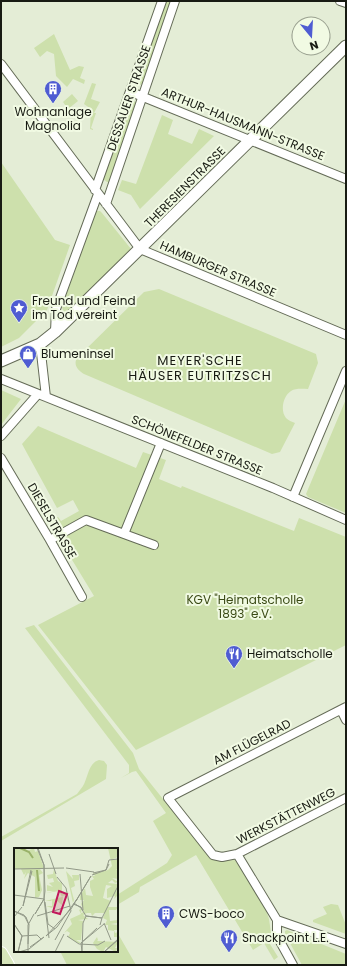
<svg xmlns="http://www.w3.org/2000/svg" width="347" height="966" font-family="Poppins,sans-serif">
<rect width="100%" height="100%" fill="#e4edd6"/>
<path fill="#cde0ac" d="M164,1H173L144,83L140,85L137,83Z
M54,34L70,70L79,66L84,67L80,78L85,80L84,84L73,79L67,87L56,76L54,54L47,51L40,57L34,48Z
M92,83L96,84L91,99L100,102L94,113H96L91,128L93,129V130L90,129L91,109L84,104Z
M72,94L78,101L68,109L63,102Z
M133,101L136,102L137,105L110,182H107L103,179V176L130,102Z
M162,115L173,120L168,134L192,144L199,129L214,136L140,209L131,195L118,190L122,180L136,184Z
M1,162L55,240L70,245L47,310L19,338L1,347Z
M96,211H100L102,213L131,249L130,251L68,312L64,313L62,307Z
M159,289L316,354L318,363L308,389C302,389 296,388 291,391C283,396 280,411 286,418C288,420 292,422 295,423L280,452L272,454L84,374C78,370 73,365 77,358L144,292Z
M1,390L21,399L1,425Z
M346,399V513L308,497L306,494Z
M38,426L136,468L143,452L166,460L159,479L181,488L182,486L294,531L299,518L346,537V645L136,750L38,625L94,596L49,522L58,517L61,521L79,511L73,500L57,508L22,444Z
M34,625L133,753L139,769L211,859L218,861L235,860L266,910L269,919L271,933L265,936L278,957L274,960L264,943L253,950L196,855L140,887L139,892L117,905V895L167,863L172,855L153,821L166,813L136,771L132,772L121,778L129,773V765L25,628Z
M99,760L104,761L107,765L106,779L1,841V837L77,794C79,791 81,789 83,786C88,778 88,763 99,760Z
M331,904L338,905L346,925V934L313,922V920L327,914L323,907Z
M287,930L346,954V965H302L285,934V931Z
M117,932L136,965H67L60,951H117Z"/>
<g fill="none" stroke-linecap="round" stroke-linejoin="round">
<defs>
<path id="street" d="M340,1L346,3
M1,64L140,249L346,335
M131,92L346,179
M95,190L162,1
M106,204L175,1
M55,332L56,309L98,194
M40,344L46,397
M1,379L273,488L346,520
M1,436L38,394
M1,458L50,540L82,597
M293,497L346,371
M124,534L161,443
M50,540L86,520L154,545
M346,707L168,798L213,855L222,857L237,854L346,798
M341,710L346,720
M237,854L277,920L346,944
M277,920V936L293,965"/>
<path id="secondary" d="M1,361L40,344L55,332L346,46"/>
<path id="primary" d="M1,953L8,965"/>
</defs>
<use href="#street" stroke="#646b57" stroke-width="10"/>
<use href="#secondary" stroke="#646b57" stroke-width="13"/>
<use href="#primary" stroke="#fff" stroke-width="14"/>
<use href="#street" stroke="#fff" stroke-width="8"/>
<use href="#secondary" stroke="#fff" stroke-width="11"/>
<use href="#primary" stroke="#d7e6bb" stroke-width="12"/>
</g>
<defs>
<symbol id="building-pin" viewBox="-11 -11 22 30"><path d="M0 17L-7.5 6A9.5 9.5 0 1 1 7.5 6Z" fill="#4f5cd2" stroke="#f1fae3"/><path d="M-4-6H4V6H1V3H-1V6H-4ZM-2.5-4.3h1.7v1.8h-1.7ZM.8-4.3h1.7v1.8H.8ZM-2.5-1h1.7V.8h-1.7ZM.8-1h1.7V.8H.8Z" fill="#fff"/></symbol>
<symbol id="sight-pin" viewBox="-11 -11 22 30"><path d="M0 17L-7.5 6A9.5 9.5 0 1 1 7.5 6Z" fill="#4f5cd2" stroke="#f1fae3"/><path d="M0-6L1.8-2.2L6-1.7L2.9 1.2L3.7 5.4L0 3.3L-3.7 5.4L-2.9 1.2L-6-1.7L-1.8-2.2Z" fill="#fff"/></symbol>
<symbol id="shop-pin" viewBox="-11 -11 22 30"><path d="M0 17L-7.5 6A9.5 9.5 0 1 1 7.5 6Z" fill="#4f5cd2" stroke="#f1fae3"/><path d="M-5-2.5h2.3a2.7 3.5 0 0 1 5.4 0H5L5.5 6h-11ZM-1.5-2.5h3a1.5 2.3 0 0 0-3 0Z" fill="#fff"/></symbol>
<symbol id="restaurant-pin" viewBox="-11 -11 22 30"><path d="M0 17L-7.5 6A9.5 9.5 0 1 1 7.5 6Z" fill="#4f5cd2" stroke="#f1fae3"/><path d="M-5-6h1v4h1v-4h1v4h1v-4h1v5L-1.5 .5V6h-2V.5L-5-1ZM5-6V6H3V1.5H1.5Q1.5-4 5-6Z" fill="#fff"/></symbol>
</defs>
<g fill-rule="evenodd">
<use href="#building-pin" x="43" y="79" width="20" height="27"/>
<use href="#sight-pin" x="9" y="298" width="20" height="27"/>
<use href="#shop-pin" x="18" y="344" width="20" height="27"/>
<use href="#restaurant-pin" x="224" y="644" width="20" height="27"/>
<use href="#building-pin" x="156" y="904" width="20" height="27"/>
<use href="#restaurant-pin" x="219" y="928" width="20" height="27"/>
</g>
<g text-anchor="middle" stroke-width="4" stroke-linejoin="round" paint-order="stroke">
<g font-size="12" fill="#181b13" stroke="#f1fae3">
<text transform="translate(129 98) rotate(-71)" y="4">DESSAUER STRASSE</text>
<text transform="translate(243 124) rotate(22)" y="4">ARTHUR-HAUSMANN-STRASSE</text>
<text transform="translate(185 187) rotate(-45)" y="4">THERESIENSTRASSE</text>
<text transform="translate(218 269) rotate(23)" y="4">HAMBURGER STRASSE</text>
<text transform="translate(197 445) rotate(22)" y="4">SCHÖNEFELDER STRASSE</text>
<text transform="translate(52 521) rotate(60)" y="4">DIESELSTRASSE</text>
<text transform="translate(252 742) rotate(-27)" y="4">AM FLÜGELRAD</text>
<text transform="translate(286 816) rotate(-27)" y="4">WERKSTÄTTENWEG</text>
</g>
<g font-size="12" fill="#181b13" stroke="#f1fae3" text-anchor="start">
<text x="53" y="116" text-anchor="middle">Wohnanlage<tspan x="53" dy="14">Magnolia</tspan></text>
<text x="32" y="305">Freund und Feind<tspan x="32" dy="14">im Tod vereint</tspan></text>
<text x="41" y="358">Blumeninsel</text>
<text x="247" y="658">Heimatscholle</text>
<text x="179" y="918">CWS-boco</text>
<text x="242" y="942">Snackpoint L.E.</text>
</g>
<g font-size="12" fill="#3a4a15" stroke="#f1fae3">
<text x="245" y="604">KGV "Heimatscholle<tspan x="245" dy="14">1893" e.V.</tspan></text>
</g>
<g font-size="13" letter-spacing="1" fill="#181b13" stroke="#f1fae3">
<text x="200" y="365">MEYER'SCHE<tspan x="200" dy="15">HÄUSER EUTRITZSCH</tspan></text>
</g>
</g>
<g transform="translate(14 848)">
<rect width="104" height="104" fill="#e4edd6"/>
<path d="M0,0H11L13,3L20,0L21,4L24,3L30,20L26,21L29,25L25,27L28,42L25,49L21,50V29L14,25L10,31L12,24L10,27L7,21H1ZM94,0H104V9L99,11L104,12V20L102,22H104V31L98,30L104,34L101,35L98,32L94,35L104,36L102,41L104,47L100,51L101,48L93,50V41L98,38L92,37L89,50L97,53L94,59H104L102,62H93H95L96,73L104,72V75L96,76L104,77V82H100L101,85L104,84V89H100V83L94,82V77H91L93,72L89,70L91,65H81L78,68L77,65H73L69,67L74,71L64,72L69,73L67,92H62L67,95H64L54,89L56,85L53,83L50,85L58,76L56,71L67,66L65,62L68,60L67,65L70,64L67,56L70,52H66V48L71,40L72,47L79,48L76,39V33L80,31L78,28H81L79,25L94,22L98,18ZM40,21L44,33L48,35V46L52,45V40L53,47L48,48L49,49L53,48L55,57L52,48L49,49L48,57L43,53L38,60L32,58H38V52L37,53H31L48,49L45,43L32,45L40,43H33V37L39,39L35,35L40,34L39,30L34,31L33,27L39,26ZM52,23L59,31L58,27H65V32L60,33L61,38L57,40L60,52L59,55ZM83,89L84,92L83,93L104,94L101,100H103L102,104L92,99L89,104L83,101L79,95Z" fill="#cde0ac"/>
<path fill="none" stroke="#9ab26a" stroke-width="2" d="M6,0L15,4L19,10M23,22L25,43"/>
<path fill="none" stroke="#929988" stroke-width="1" d="M23,0L30,17V52M35,6L42,26M52,20L80,24M0,21L50,20M79,25L92,22L95,12L104,11M66,26L69,62M78,27L92,22L95,16M43,29L52,40M0,47L30,51M30,51L35,90M62,53L77,28M31,54L34,76L41,81M60,55L67,60L72,68L88,70L86,77M59,56L67,59L69,63M9,58L17,22M9,58L18,23M0,63L10,67L15,77M0,63L12,69L15,77L14,96M21,66L30,51L31,43L30,17L24,0M21,66L30,51M23,68L56,58M72,68L88,70M0,69L8,59M88,70L104,38M90,75L97,92M0,76L8,88M0,76L8,88L4,104M8,88L23,87L27,91M32,88L43,79L63,51M32,88L57,61L77,28M53,88L65,96L84,97L91,93M41,92L57,63L52,40M67,95L90,76M16,99L30,89M4,104L8,88M5,104L15,101L30,89M14,104V77L20,66M41,104L50,86M68,104L69,75L72,68M68,104L67,95L83,80M90,104L104,92M90,104L104,91"/>
<path fill="#c2185b" fill-opacity="0.15" stroke="#c2185b" stroke-width="2" d="M45,43L53,46L46,66L39,64Z"/>
<rect width="104" height="104" fill="none" stroke="#181b13" stroke-width="2"/>
</g>
<rect width="347" height="966" fill="none" stroke="#181b13" stroke-width="4"/>
<g transform="translate(311 36) rotate(162)"><circle r="19" fill="#f1fae3" stroke="#9aa190"/>
<path d="M0-3L7 15L0 10L-7 15Z" fill="#4f5cd2"/>
<text y="-6" font-size="11" font-weight="bold" text-anchor="middle" fill="#181b13">N</text>
</g>
</svg>
